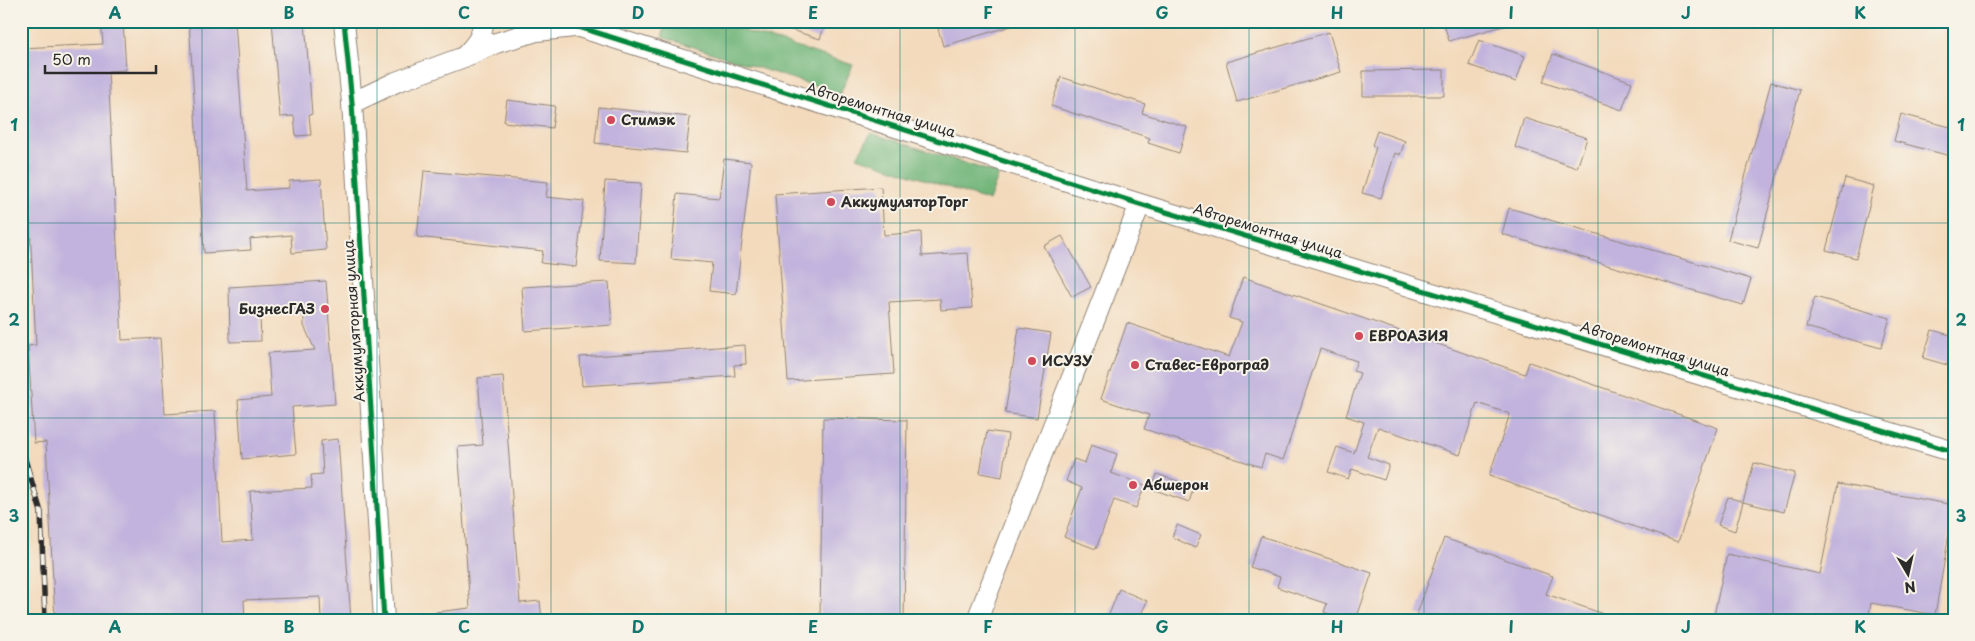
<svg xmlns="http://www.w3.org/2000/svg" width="1975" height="641" font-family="'Playpen Sans',sans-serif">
<rect width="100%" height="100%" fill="#f7f3e8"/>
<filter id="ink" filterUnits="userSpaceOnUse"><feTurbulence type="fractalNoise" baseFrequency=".02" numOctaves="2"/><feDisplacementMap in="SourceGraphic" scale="10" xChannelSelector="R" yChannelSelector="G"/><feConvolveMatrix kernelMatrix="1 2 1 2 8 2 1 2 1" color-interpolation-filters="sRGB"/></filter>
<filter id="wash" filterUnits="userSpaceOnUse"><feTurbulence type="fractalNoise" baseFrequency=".0096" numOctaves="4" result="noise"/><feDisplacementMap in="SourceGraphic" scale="20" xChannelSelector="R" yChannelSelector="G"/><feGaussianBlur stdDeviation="1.12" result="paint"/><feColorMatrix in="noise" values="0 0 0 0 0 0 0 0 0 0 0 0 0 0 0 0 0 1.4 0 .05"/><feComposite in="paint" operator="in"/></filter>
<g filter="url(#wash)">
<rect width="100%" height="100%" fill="#f3dabc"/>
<path fill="#72b67a" stroke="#4e7052" d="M666,21H713L853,65L840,94L662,37Z
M871,133L999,174L989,201L857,157Z"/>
<g id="blocks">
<path fill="#c1b3dd" d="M101,21H123L126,70L108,71L122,340L160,338L165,414L215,411L222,542L253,540L250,491L312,488L311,475L323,474L321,441L338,439L351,620H321L320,597L244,600L245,620H55L46,442L34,443L28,346L36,345L21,48L103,44Z
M189,21H235L247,191L289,188V181L321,179L326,250L292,253L291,235L250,239L251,250L204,253Z
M272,21H305L312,114L309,115L311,135L296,136L294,116L280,117Z
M772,21H826L820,39L772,24Z
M936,21H1017L1018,24L943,46Z
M1443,21H1507V25L1449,41Z
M1329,32L1341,72L1237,102L1226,62Z
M1479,40L1525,56L1516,82L1469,65Z
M1553,54L1632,82L1622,110L1543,82Z
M1444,70V96H1363V71Z
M1061,77L1145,104L1142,113L1187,127L1179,153L1148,143L1150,138L1051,106Z
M1771,82L1800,90L1758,248L1728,240Z
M507,100L555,106L552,128L504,122Z
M599,107L690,117L686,153L595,143Z
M1901,114L1954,128V157L1894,141Z
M1524,118L1587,138L1577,168L1515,147Z
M1377,131L1405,141L1400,155L1395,153L1381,198L1362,193L1376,147L1372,145Z
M724,159L751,162L736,294L709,291L712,263L671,259L677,194L719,198Z
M424,171L548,182L546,197L584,201L576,267L541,263L543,251L417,237Z
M1845,178L1874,186L1856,258L1826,250Z
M605,181L641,183L636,263L600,261Z
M881,187L884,235L921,232L922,256L968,253L972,308L941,310L940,299L889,302L894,374L788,381L775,194Z
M1509,208L1751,279L1743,305L1502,234Z
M1062,236L1091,287L1072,297L1044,246Z
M1243,277L1525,374L1529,362L1718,428L1678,542L1489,476L1510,414L1477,403L1460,455L1378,427L1367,457L1389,465L1384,480L1352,469L1348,479L1328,472L1337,447L1354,453L1364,422L1346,416L1360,373L1353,371L1357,361L1320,349L1283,460L1265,454L1261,467L1144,429L1149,415L1101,399L1127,323L1229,357L1242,322L1229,318Z
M326,281L335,404L292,407L296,454L242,459L238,400L271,397L268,353L315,350L304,326V313L260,315L261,341L230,342L229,287Z
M609,282L612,325L525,331L522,287Z
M1815,297L1890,318L1881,348L1806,327Z
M1019,328L1051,333L1037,418L1005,413Z
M1932,330L1954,336V367L1923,358Z
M745,345L746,364L734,365L735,376L582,386L580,357Z
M503,376L520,603L540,601L542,620H436V612L470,608L458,447L483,445L478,378Z
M823,418L907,420L904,620H820Z
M987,431L1008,434L1002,477L980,473Z
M1091,445L1117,454L1111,473L1145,485L1136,508L1114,500L1096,549L1064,537L1082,488L1066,481L1074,459L1085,463Z
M1754,463L1795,473L1784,512L1743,502Z
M1157,474L1194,487L1189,502L1152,489Z
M1838,484L1954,505L1935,615L1871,603L1868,620H1713L1727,554L1820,574Z
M1728,497L1743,502L1735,531L1718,525Z
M1177,525L1201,535L1195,548L1172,537Z
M1261,536L1372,573L1356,620H1345L1324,612L1327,604L1277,587L1280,577L1250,567Z
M1444,538L1553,576L1546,594L1615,618V620H1435L1417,614Z
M1119,589L1147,601L1139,620H1107Z"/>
</g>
</g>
<g filter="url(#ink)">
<use href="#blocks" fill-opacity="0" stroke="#8f8274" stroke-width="1"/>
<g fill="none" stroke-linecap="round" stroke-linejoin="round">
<defs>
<path id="minor" d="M344,21L352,103L384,620
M560,21L1140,204L1954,452
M465,56C475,45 483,37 483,21
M352,103L396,82L464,57L496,43L537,31L574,27
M977,620L1140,204"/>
</defs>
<use href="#minor" stroke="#8f8274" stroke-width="22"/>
<use href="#minor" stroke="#fff" stroke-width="20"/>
<defs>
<path id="rail" d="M21,446L41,512L45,620"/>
</defs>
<use href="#rail" stroke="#2b2b2b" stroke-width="5.5"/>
<use href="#rail" stroke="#f7f3e8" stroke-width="4" stroke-dasharray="11" stroke-linecap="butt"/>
<defs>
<path id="cycleway" d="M344,21L352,103L384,620
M560,21L1140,204L1954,452"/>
</defs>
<use href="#cycleway" stroke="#f7f3e8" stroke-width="8"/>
<use href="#cycleway" stroke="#00873e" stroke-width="5"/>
</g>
</g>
<path fill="none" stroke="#0f766e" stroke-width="1" stroke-opacity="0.55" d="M202,21V620M377,21V620M551,21V620M726,21V620M900,21V620M1075,21V620M1249,21V620M1424,21V620M1598,21V620M1773,21V620M21,223H1954M21,418H1954"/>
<g fill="#d1495b" stroke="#f7f3e8" stroke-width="2">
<circle cx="611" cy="120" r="5"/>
<circle cx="831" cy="202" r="5"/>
<circle cx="325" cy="309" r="5"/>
<circle cx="1359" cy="336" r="5"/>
<circle cx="1032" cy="361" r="5"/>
<circle cx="1135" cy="365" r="5"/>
<circle cx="1133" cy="485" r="5"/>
</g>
<g text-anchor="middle" stroke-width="4" stroke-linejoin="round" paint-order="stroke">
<g font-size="14" fill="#2b2b2b" stroke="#f7f3e8">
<text transform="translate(881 110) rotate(17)" y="5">Авторемонтная улица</text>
<text transform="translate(1268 231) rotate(17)" y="5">Авторемонтная улица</text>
<text transform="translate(354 321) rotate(-94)" y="5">Аккумуляторная улица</text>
<text transform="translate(1655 349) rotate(17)" y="5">Авторемонтная улица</text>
</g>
<g font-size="14" font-weight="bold" fill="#2b2b2b" stroke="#f7f3e8" text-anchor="start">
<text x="621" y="125">Стимэк</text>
<text x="841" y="207">АккумуляторТорг</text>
<text x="315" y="314" text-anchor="end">БизнесГАЗ</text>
<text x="1369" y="341">ЕВРОАЗИЯ</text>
<text x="1042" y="366">ИСУЗУ</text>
<text x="1145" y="370">Ставес-Евроград</text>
<text x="1143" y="490">Абшерон</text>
</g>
</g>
<rect width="1975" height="641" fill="none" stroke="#f7f3e8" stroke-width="55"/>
<g transform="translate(1908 574) rotate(171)" stroke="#f7f3e8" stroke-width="4" paint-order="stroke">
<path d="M0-4L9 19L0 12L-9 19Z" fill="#2b2b2b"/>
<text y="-8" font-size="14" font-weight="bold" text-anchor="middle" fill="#2b2b2b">N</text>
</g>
<path d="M45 65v8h111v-8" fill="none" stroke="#2b2b2b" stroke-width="2.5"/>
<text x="52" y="65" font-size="15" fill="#2b2b2b" stroke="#f7f3e8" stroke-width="4" paint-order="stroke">50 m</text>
<rect x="28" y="28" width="1920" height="586" fill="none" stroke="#0f766e" stroke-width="2"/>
<g font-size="16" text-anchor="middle" font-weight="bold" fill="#0f766e">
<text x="115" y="19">A</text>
<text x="289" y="19">B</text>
<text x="464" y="19">C</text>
<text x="638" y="19">D</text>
<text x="813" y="19">E</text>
<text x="988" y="19">F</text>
<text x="1162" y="19">G</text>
<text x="1337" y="19">H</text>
<text x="1511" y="19">I</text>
<text x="1686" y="19">J</text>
<text x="1860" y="19">K</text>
<text x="14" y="131">1</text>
<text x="1961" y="131">1</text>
<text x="14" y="326">2</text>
<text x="1961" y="326">2</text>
<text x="14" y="522">3</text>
<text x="1961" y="522">3</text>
<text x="115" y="633">A</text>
<text x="289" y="633">B</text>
<text x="464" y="633">C</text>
<text x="638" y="633">D</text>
<text x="813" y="633">E</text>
<text x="988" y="633">F</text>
<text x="1162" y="633">G</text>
<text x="1337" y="633">H</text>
<text x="1511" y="633">I</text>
<text x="1686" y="633">J</text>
<text x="1860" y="633">K</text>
</g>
</svg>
